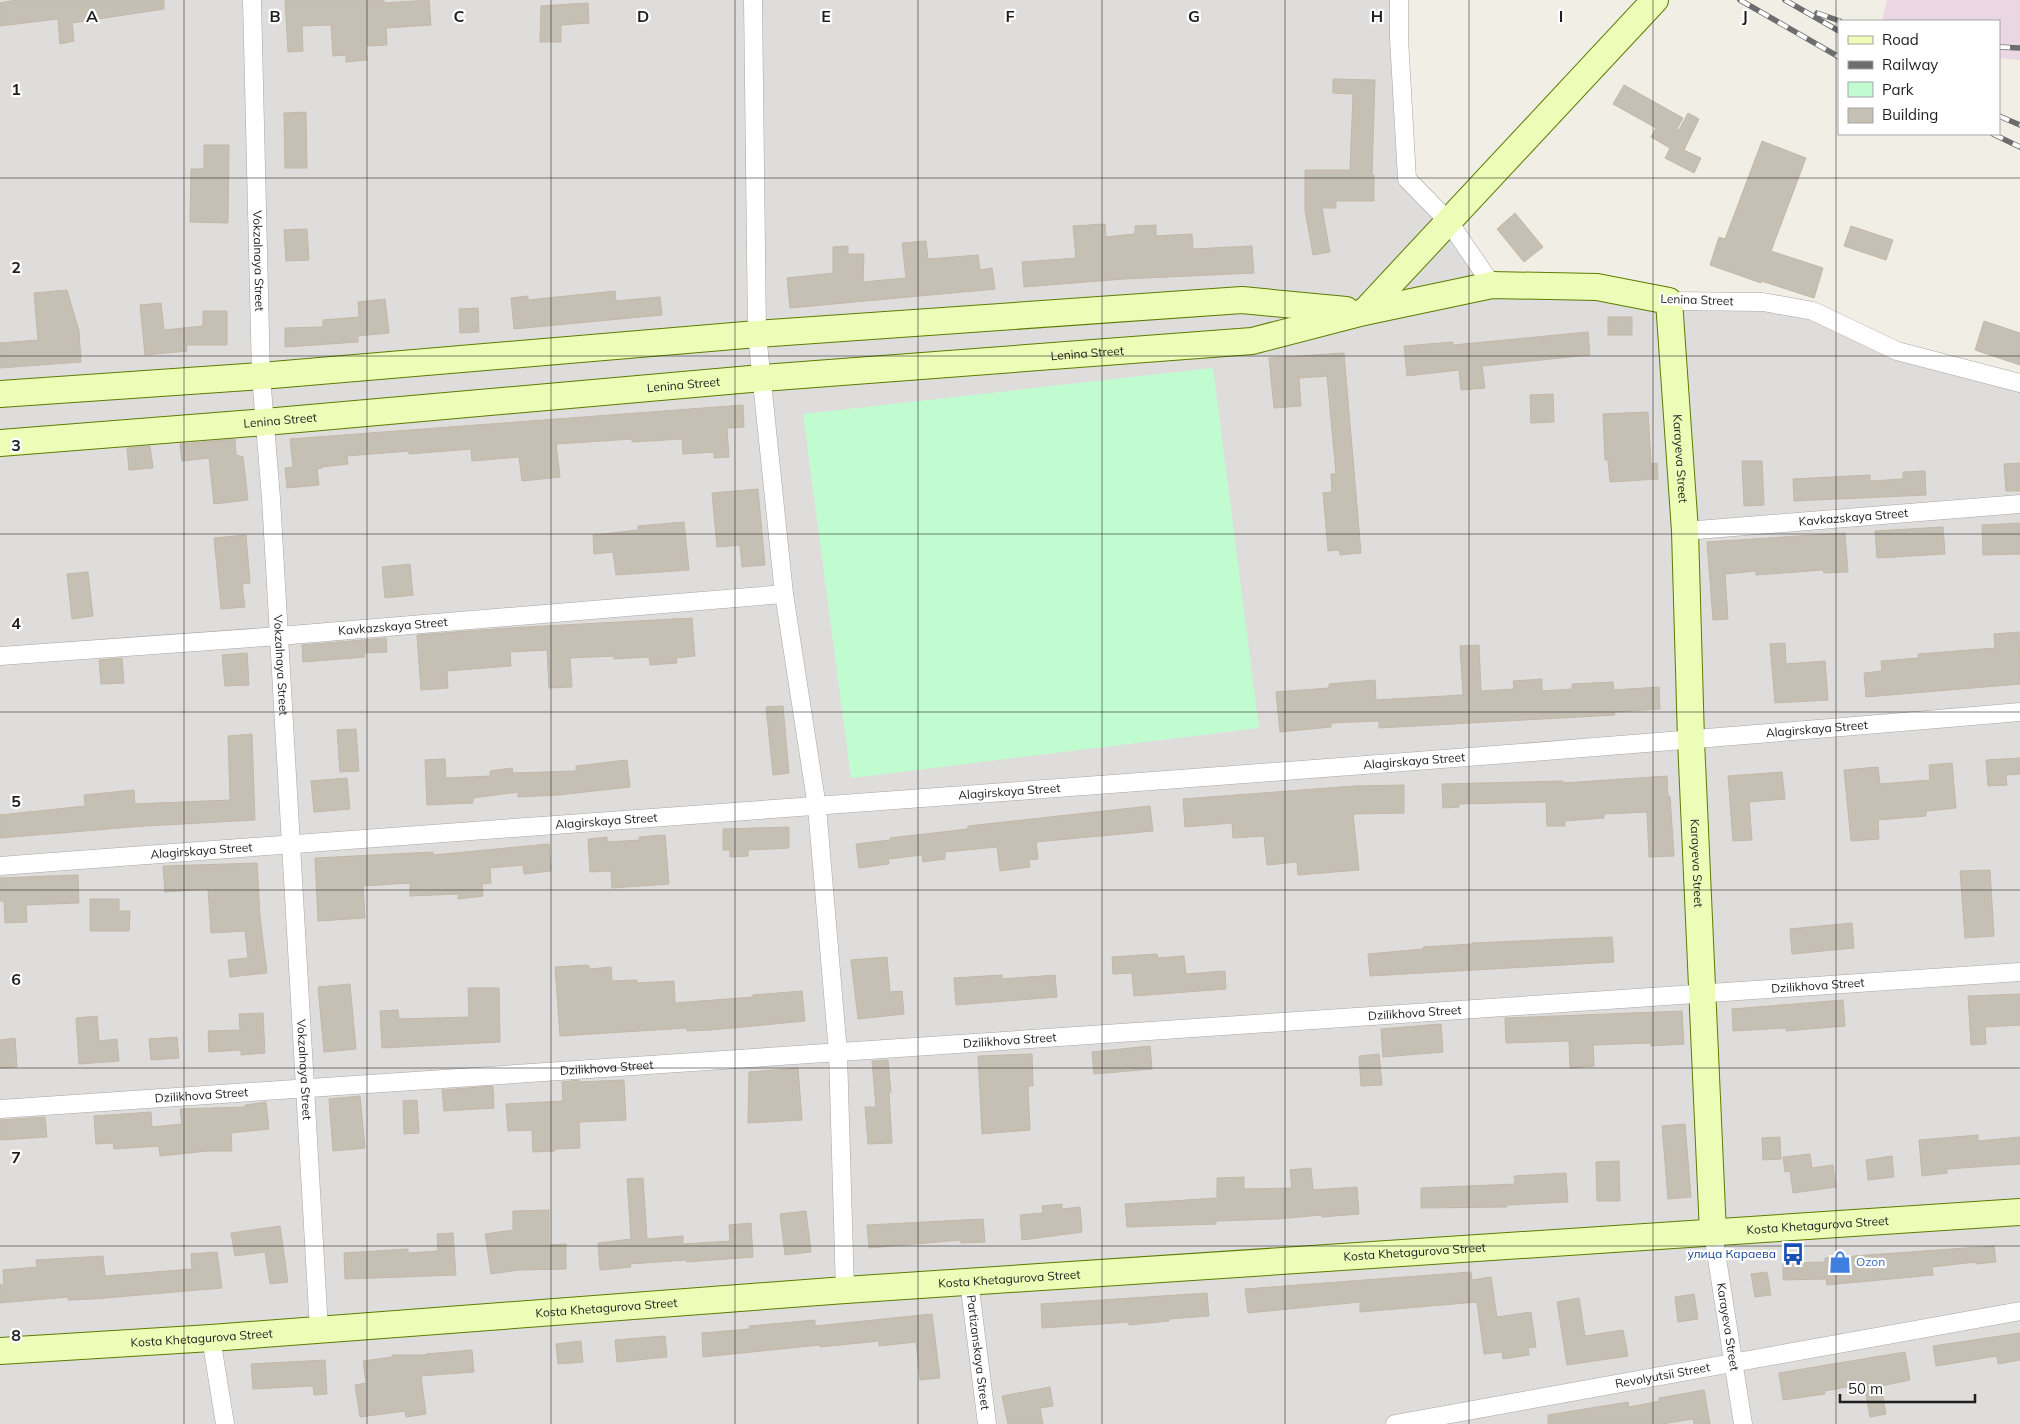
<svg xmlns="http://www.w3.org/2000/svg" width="2020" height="1424" font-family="Mulish,sans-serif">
<rect width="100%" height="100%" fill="#f1efe5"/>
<path fill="#dedddc" d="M0,0H1399L1407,179L1492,285L1763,302L1897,351L2020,383V1424H0Z"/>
<path fill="#ead7e3" d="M1887,0H2020V60L1999,58V21H1882Z"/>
<path fill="#c1fcd0" d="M1213,368L1259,728L851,778L803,414Z"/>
<path fill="#c6bfb4" stroke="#c3b8a7" d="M16,0H164V9L72,23L74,41L60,44L58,19L0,26V3Z
M285,0H384V3L429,0L431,25L386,28L387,45L366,46L367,60L346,62V55L333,56L331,25L302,26L303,51L288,52Z
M588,3L589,23L561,25V42H540L541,6Z
M1333,79L1375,80L1372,175H1374V201H1336V208H1322L1330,252L1313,255L1305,210V170H1350L1353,94L1333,93Z
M1624,85L1683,118L1677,129L1679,130L1688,113L1699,119L1684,150L1701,158L1694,173L1665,158L1670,148L1651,137L1656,128L1613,104Z
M306,112L307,168H285L284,113Z
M1762,141L1806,158L1771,251L1823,268L1814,298L1761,281V283L1710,265L1719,237L1725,239Z
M204,145H229L228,223L190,222L191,169H204Z
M1515,213L1543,247L1524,262L1497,229Z
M1105,224L1106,237L1135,234V226L1156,225V236L1192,234L1193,249L1252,246L1254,273L1124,279L1024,287L1022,262L1076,258L1073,226Z
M1851,226L1893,240L1886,260L1844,246Z
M307,229L309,260L286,261L284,230Z
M926,241L928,259L978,255L980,270L992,268L995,289L790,308L787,278L833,273V247L848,246V254H864L863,282L906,278L902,243Z
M67,290L79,331L81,362L0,368V343L38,340L34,293Z
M615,291L616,301L660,297L662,315L514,329L511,298L528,296V300Z
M385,299L389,333L358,336V342L285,347V328L323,327V320L359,317L358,302Z
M161,303L164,330L203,326V311H227V345H186L187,351L145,355L140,305Z
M478,308L479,332L460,333L459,309Z
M1608,317H1632V335H1608Z
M1984,321L2020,333V365L1975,350Z
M1588,332L1590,355L1482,366L1485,388L1461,390L1459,370L1407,376L1404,346L1453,342V345Z
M1344,353L1361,553L1340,555L1339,550L1328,551L1323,493L1332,492L1331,474H1336L1327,376L1299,378L1301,406L1274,408L1269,358Z
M1553,394L1554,422L1531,423L1530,395Z
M743,405L744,427L727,428L729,457L714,458V452L683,454L682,439L632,442V439L556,444L560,477L522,481L519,457L472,461L471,449L409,454V451L347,456L348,464L322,467V468L317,469L319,485L287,488L285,468L293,467L290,439Z
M1648,412L1651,464L1657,463L1658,479L1610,482L1608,460H1605L1603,414Z
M235,439L236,455L243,457L248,500L214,504L209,458L182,461L180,444Z
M150,446L153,468L129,470L127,448Z
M1742,461H1762L1764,505L1744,506Z
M2020,463V491H2006L2004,464Z
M1925,471L1926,495L1794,501L1793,479L1870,475V481L1903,479V472Z
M758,489L765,565L742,567L740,545L717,547L712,493Z
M684,522L689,570L616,575L613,552L594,554L593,535L638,530V526Z
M2020,523V554L1983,555L1982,525Z
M1943,527L1945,554L1877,558L1875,531Z
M1845,533L1848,572L1824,573L1823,570L1756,575V571L1725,574L1728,619L1713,620L1707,542Z
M246,535L250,583L242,584L245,607L221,609L214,538Z
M410,564L413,595L385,598L382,567Z
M88,572L93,616L72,619L67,574Z
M692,618L695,656L676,658L677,663L650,665L649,657L614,659V656L570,658L572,687L549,688L547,650L510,652L511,666L447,671L448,688L421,690L417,635L508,628Z
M2019,632L2020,684L1866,697L1864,673L1882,671L1881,661L1919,658L1918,654L1995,648L1994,634Z
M386,638L387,652L364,653L365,657L303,662L302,645Z
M1785,643L1786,664L1825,661L1828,700L1775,703L1770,644Z
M1479,645L1481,691L1514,689L1513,681L1542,679V691L1572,689V684L1613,682L1614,690L1659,687L1660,709L1614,712L1615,715L1379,728V721L1331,723V727L1280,732L1276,692L1329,688V684L1375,680L1376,700L1463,695L1460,646Z
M247,653L249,685L225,686L222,655Z
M122,658L124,683L101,684L99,660Z
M783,706L789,773L773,775L766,707Z
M356,729L359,771L340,772L337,730Z
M252,734L255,820L145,826L0,838V815L85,806L84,795L134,790L135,804L230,800L228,736Z
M2020,758V774L2006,775L2007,785L1988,786L1986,760Z
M445,759L446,778L490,776V771L512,768L513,773L576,771V766L627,760L630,787L558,795L518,797V792L473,798V803L427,805L425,760Z
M1952,763L1956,808L1926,811V816L1878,820L1879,839L1851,841L1844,770L1878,767L1880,784L1930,780L1929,765Z
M1782,772L1785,799L1749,802L1752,840L1733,841L1728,776Z
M1667,776L1668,796H1670L1674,856L1649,857L1647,812L1604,814V818L1565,821V826H1547L1546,802L1459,804V807L1443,808L1442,784L1563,781V783Z
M347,778L350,809L314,812L311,781Z
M1404,785V813L1353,814L1359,870L1298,875L1297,862L1267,865L1264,836L1233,838L1232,823L1185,827L1183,799L1354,786Z
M1150,806L1153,831L1036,842L1038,859L1029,860L1030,867L1000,871L997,847L945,852V859L923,862L922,855L888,859L889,864L859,868L856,844L890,840V838L968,829V826Z
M789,827V848L748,850V856L730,857V850H723V829Z
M665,835L669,884L612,888L611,871L590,872L588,839L607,837V842L640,840L639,837Z
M549,844L551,871L524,874L523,865L490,868L491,883L482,884L483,896L458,899V894L410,896V883L363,886L365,918L318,921L315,858L433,852V855Z
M257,863L260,917L267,973L230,977L228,960L248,958L245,931L211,933L208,889L165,892L163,866Z
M1990,870L1994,936L1965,938L1960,871Z
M78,875L79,903L26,905L27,922L5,923L4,901H0V878Z
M90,899H119V911H130L129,931H90Z
M1852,923L1854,948L1792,954L1790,929Z
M1612,937L1614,962L1370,976L1368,954L1423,949V947L1472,944V943Z
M1157,954L1158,958L1184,956L1186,974L1225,971L1226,989L1134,996L1132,973L1113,974L1112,957Z
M887,957L890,992L902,991L904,1014L858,1019L851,960Z
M588,965L590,969L611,967L612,981L637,980V983L674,981L675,1003L753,997V995L802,991L805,1021L711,1030L687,1031V1028L560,1036L555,967Z
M1002,975V979L1055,975L1057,997L956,1005L954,978Z
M350,984L356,1049L324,1052L318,987Z
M468,988H499L500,1042L382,1048L380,1011L398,1010L399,1019L469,1017Z
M2020,994V1025L1985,1027L1986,1044L1971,1045L1968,996Z
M1843,1000L1845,1026L1786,1031V1028L1733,1031L1732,1009Z
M1682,1011L1684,1044L1651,1046V1043L1593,1045L1594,1066L1570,1068L1569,1041L1506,1043L1505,1018Z
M263,1013L265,1053L241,1055V1050L209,1052L208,1031L240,1030L239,1014Z
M97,1016L99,1041L117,1039L119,1061L79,1064L76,1018Z
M1441,1024L1443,1052L1383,1057L1381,1029Z
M177,1037L179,1058L151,1060L149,1039Z
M15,1038L17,1067L0,1068V1040Z
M1150,1046L1152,1069L1094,1074L1092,1052Z
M1032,1054L1033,1086H1028L1030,1130L982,1134L978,1056Z
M1379,1054L1382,1085L1361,1086L1359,1056Z
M888,1060L891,1092L889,1093L892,1143L868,1144L865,1107H876L872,1061Z
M798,1068L802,1120L748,1123L749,1072Z
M579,1080V1082L624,1080L626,1120L579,1122L580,1148L555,1149V1151L533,1152L532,1130L508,1131L506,1104L563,1101L562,1082Z
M493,1086L494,1108L444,1111L442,1090Z
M360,1096L365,1148L333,1151L329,1099Z
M417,1100L419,1133L404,1134L403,1101Z
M266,1102L269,1129L231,1133L232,1151H208L160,1156L159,1146L114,1149L113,1143L96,1144L94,1116L151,1112L152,1127L182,1124L180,1109L245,1107V1105Z
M45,1117L47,1137L0,1140V1120Z
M1685,1124L1691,1197L1668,1199L1662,1126Z
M1978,1135V1141L2020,1137V1164L1947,1169V1173L1922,1176L1919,1140Z
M1780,1137L1781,1159L1763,1160L1762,1138Z
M1810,1154L1812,1168L1833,1165L1836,1187L1793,1193L1790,1171L1785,1172L1783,1157Z
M1892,1156L1894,1177L1868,1180L1866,1160Z
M1619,1161L1620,1201H1597L1596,1162Z
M1311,1168L1313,1190L1357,1187L1359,1214L1322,1217V1215L1277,1219L1216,1221V1224L1127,1227L1125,1204L1217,1198V1178L1244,1177V1189L1292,1188L1290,1170Z
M1566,1173L1568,1202L1507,1205V1207L1421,1208V1188L1515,1184L1514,1176Z
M643,1178L647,1239L683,1236V1244L730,1241L729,1225L751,1223L753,1257L687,1262L686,1260L630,1264L631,1267L600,1270L598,1243L631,1239L627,1179Z
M1062,1204V1209L1080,1207L1082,1232L1022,1240L1020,1215L1043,1213L1042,1206Z
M549,1210V1245L566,1244V1269L519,1270L491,1274L485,1234L513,1230V1211Z
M806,1211L811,1252L785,1255L780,1214Z
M983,1219L985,1242L961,1243V1240L869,1248L867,1225Z
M280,1226L288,1282L270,1284L265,1252L235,1256L231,1233Z
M453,1233L456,1275L345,1279L344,1253L408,1249V1253L438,1251L437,1234Z
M1994,1246L1996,1262L1976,1264V1262L1932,1267L1933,1275L1827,1285L1826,1279L1783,1280V1263L1825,1262V1258Z
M217,1252L222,1288L93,1299L68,1300V1297L0,1303V1285L4,1284L3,1270L37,1267L36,1260L103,1256L105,1276L192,1269L191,1254Z
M1471,1272L1472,1280L1491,1277L1497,1317L1531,1312L1536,1347L1528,1348L1529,1355L1503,1359L1502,1352L1484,1354L1477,1302L1360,1312V1302L1248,1313L1245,1289Z
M1767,1272L1771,1295L1755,1297L1751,1274Z
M1207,1293L1209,1316L1169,1319V1321L1129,1325V1322L1042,1328L1041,1304Z
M1694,1294L1698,1319L1678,1322L1675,1297Z
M1579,1298L1585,1336L1623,1330L1628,1356L1567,1365L1557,1302Z
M932,1314L940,1378L920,1380L916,1342L879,1346V1341L820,1347V1345L703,1357L702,1333L750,1329L749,1326L815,1320V1326Z
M2020,1333V1360L1998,1364L1997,1356L1936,1366L1933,1346Z
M665,1336L667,1357L617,1362L615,1340Z
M581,1341L583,1362L558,1364L556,1344Z
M472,1350L474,1372L421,1376L426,1414L406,1417L405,1411L360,1417L355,1385L366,1383L363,1361L392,1357V1355H426V1354Z
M1905,1352L1910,1380L1881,1386L1886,1414L1870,1417L1864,1384L1824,1391L1825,1394L1783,1400L1779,1373Z
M325,1360L327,1394L314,1395L313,1386L253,1389L251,1364Z
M1050,1387L1053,1406L1040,1408L1043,1424H1008L1002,1396Z
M1704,1390L1710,1424H1694L1693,1419L1662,1424H1548V1415L1628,1402L1629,1407L1660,1401L1659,1398Z"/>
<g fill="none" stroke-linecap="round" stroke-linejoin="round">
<defs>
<g id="street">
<path id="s1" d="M252,0L261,376L271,498L319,1330"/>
<path d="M753,0L757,334L784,594L817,807L838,1053L845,1290"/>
<path d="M1399,0V38L1407,179L1449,222L1492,285"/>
<path d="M1669,301L1763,302L1813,311L1897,351L2020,383"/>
<path id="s2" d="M1685,531L2020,504"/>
<path id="s3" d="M0,656L279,636L784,594"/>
<path id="s4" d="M0,866C673,815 1347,770 2020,712"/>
<path id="s5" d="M0,1109L2020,972"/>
<path id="s6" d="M1713,1233L1743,1424"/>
<path id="s7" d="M969,1281L987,1424"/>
<path d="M211,1338L225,1424"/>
<path id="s8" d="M1395,1424L2020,1311"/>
</g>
<g id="secondary">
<path d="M1364,312L1655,0"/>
<path d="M0,394L261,376L757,334L1242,300L1346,310"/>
<path id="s9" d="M0,443L265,422L762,378L1252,341L1364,312L1492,285L1597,287L1669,301L1685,531L1691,740L1713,1233"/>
<path id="s10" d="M0,1351L211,1338L845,1290L2020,1212"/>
</g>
</defs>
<use href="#street" stroke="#a6a6a6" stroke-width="19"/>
<use href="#secondary" stroke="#5a7d00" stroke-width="28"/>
<use href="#street" stroke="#fff" stroke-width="18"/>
<use href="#secondary" stroke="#edfdb7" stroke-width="26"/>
<defs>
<path id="rail" d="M1740,0L1839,57
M1785,0L1839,31
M1817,13L1840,21
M1999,47L2020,48
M1999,116L2020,125
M1993,134L2020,147"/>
</defs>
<use href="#rail" stroke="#6d6d6d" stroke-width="5.5"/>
<use href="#rail" stroke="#fff" stroke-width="4" stroke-dasharray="11" stroke-linecap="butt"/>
</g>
<path fill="none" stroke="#1f1f1f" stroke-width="1" stroke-opacity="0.55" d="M184,0V1424M367,0V1424M551,0V1424M735,0V1424M918,0V1424M1102,0V1424M1285,0V1424M1469,0V1424M1653,0V1424M1836,0V1424M0,178H2020M0,356H2020M0,534H2020M0,712H2020M0,890H2020M0,1068H2020M0,1246H2020"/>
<defs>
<symbol id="bus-bare" viewBox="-9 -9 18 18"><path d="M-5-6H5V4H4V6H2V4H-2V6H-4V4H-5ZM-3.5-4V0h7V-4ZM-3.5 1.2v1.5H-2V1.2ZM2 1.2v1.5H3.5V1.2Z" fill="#1a4fb4" stroke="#fff" stroke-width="2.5" paint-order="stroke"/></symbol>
<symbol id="shop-bare" viewBox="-9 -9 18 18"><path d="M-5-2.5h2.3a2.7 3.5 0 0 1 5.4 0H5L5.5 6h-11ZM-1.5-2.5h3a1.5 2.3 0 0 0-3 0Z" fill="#3f7fe0" stroke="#fff" stroke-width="2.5" paint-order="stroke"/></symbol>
</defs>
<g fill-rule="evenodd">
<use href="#bus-bare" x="1777" y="1238" width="32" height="32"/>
<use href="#shop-bare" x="1824" y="1246" width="32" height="32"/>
</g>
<g text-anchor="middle" stroke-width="4.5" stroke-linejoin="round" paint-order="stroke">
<g font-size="12" fill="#1f1f1f" stroke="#fff">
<text dy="4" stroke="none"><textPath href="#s1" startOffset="261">Vokzalnaya Street</textPath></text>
<text transform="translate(1697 300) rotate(2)" y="4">Lenina Street</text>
<text dy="4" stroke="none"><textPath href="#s9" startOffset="1091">Lenina Street</textPath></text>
<text dy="4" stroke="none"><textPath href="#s9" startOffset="686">Lenina Street</textPath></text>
<text dy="4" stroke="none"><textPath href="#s9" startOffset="281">Lenina Street</textPath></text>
<text dy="4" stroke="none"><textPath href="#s9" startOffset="1839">Karayeva Street</textPath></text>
<text dy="4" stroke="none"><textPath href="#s2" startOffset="169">Kavkazskaya Street</textPath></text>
<text dy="4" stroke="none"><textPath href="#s3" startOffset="394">Kavkazskaya Street</textPath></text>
<text dy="4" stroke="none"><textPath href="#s1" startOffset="666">Vokzalnaya Street</textPath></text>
<text dy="4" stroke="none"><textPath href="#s4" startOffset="1822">Alagirskaya Street</textPath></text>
<text dy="4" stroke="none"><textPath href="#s4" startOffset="1418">Alagirskaya Street</textPath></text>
<text dy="4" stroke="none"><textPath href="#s4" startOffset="1012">Alagirskaya Street</textPath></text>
<text dy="4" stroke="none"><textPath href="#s4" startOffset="608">Alagirskaya Street</textPath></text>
<text dy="4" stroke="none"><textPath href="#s4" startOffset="202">Alagirskaya Street</textPath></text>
<text dy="4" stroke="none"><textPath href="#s9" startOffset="2244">Karayeva Street</textPath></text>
<text dy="4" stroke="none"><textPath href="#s5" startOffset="1822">Dzilikhova Street</textPath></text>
<text dy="4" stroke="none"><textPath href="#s5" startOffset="1418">Dzilikhova Street</textPath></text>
<text dy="4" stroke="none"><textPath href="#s5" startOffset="1012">Dzilikhova Street</textPath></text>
<text dy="4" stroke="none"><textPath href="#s5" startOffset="608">Dzilikhova Street</textPath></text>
<text dy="4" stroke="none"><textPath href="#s1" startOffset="1071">Vokzalnaya Street</textPath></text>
<text dy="4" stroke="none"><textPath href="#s5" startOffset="202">Dzilikhova Street</textPath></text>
<text dy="4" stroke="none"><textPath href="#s10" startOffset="1822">Kosta Khetagurova Street</textPath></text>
<text dy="4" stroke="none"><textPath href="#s10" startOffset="1418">Kosta Khetagurova Street</textPath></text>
<text dy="4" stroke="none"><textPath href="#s10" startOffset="1012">Kosta Khetagurova Street</textPath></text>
<text dy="4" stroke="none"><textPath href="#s10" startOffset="608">Kosta Khetagurova Street</textPath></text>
<text dy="4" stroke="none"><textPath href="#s6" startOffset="95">Karayeva Street</textPath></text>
<text dy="4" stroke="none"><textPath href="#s10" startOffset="202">Kosta Khetagurova Street</textPath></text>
<text dy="4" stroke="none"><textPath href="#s7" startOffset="72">Partizanskaya Street</textPath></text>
<text dy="4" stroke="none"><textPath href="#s8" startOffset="272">Revolyutsii Street</textPath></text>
</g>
<g font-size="12" fill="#164399" stroke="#fff" text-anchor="end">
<text x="1776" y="1258">улица Караева</text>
</g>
<g font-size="12" fill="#366cbe" stroke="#fff" text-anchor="start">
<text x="1856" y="1266">Ozon</text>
</g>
</g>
<g font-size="16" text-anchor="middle" font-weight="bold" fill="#1f1f1f" stroke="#fff" stroke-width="4.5" stroke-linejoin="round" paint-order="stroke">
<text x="92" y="22">A</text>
<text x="275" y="22">B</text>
<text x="459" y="22">C</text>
<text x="643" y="22">D</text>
<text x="826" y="22">E</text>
<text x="1010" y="22">F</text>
<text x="1194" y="22">G</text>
<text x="1377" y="22">H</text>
<text x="1561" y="22">I</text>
<text x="1745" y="22">J</text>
<text x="16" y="95">1</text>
<text x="16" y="273">2</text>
<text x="16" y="451">3</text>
<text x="16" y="629">4</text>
<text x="16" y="807">5</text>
<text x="16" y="985">6</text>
<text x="16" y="1163">7</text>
<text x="16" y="1341">8</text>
</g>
<rect x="1838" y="20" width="162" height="115" fill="#ffffff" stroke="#a5a5a5"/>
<rect x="1848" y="36" width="25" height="8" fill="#edfdb7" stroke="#a5a5a5"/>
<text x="1882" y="45" font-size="15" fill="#1f1f1f">Road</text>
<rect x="1848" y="61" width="25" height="8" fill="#6d6d6d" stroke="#a5a5a5"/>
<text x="1882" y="70" font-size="15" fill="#1f1f1f">Railway</text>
<rect x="1848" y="82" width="25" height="15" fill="#c1fcd0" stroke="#a5a5a5"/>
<text x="1882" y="95" font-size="15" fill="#1f1f1f">Park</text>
<rect x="1848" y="108" width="25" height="15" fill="#c6bfb4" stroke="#a5a5a5"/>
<text x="1882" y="120" font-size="15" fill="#1f1f1f">Building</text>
<path d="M1840 1394v8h135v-8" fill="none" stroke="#1f1f1f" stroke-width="2.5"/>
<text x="1848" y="1394" font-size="15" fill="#1f1f1f" stroke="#ffffff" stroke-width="4" paint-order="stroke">50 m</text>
</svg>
